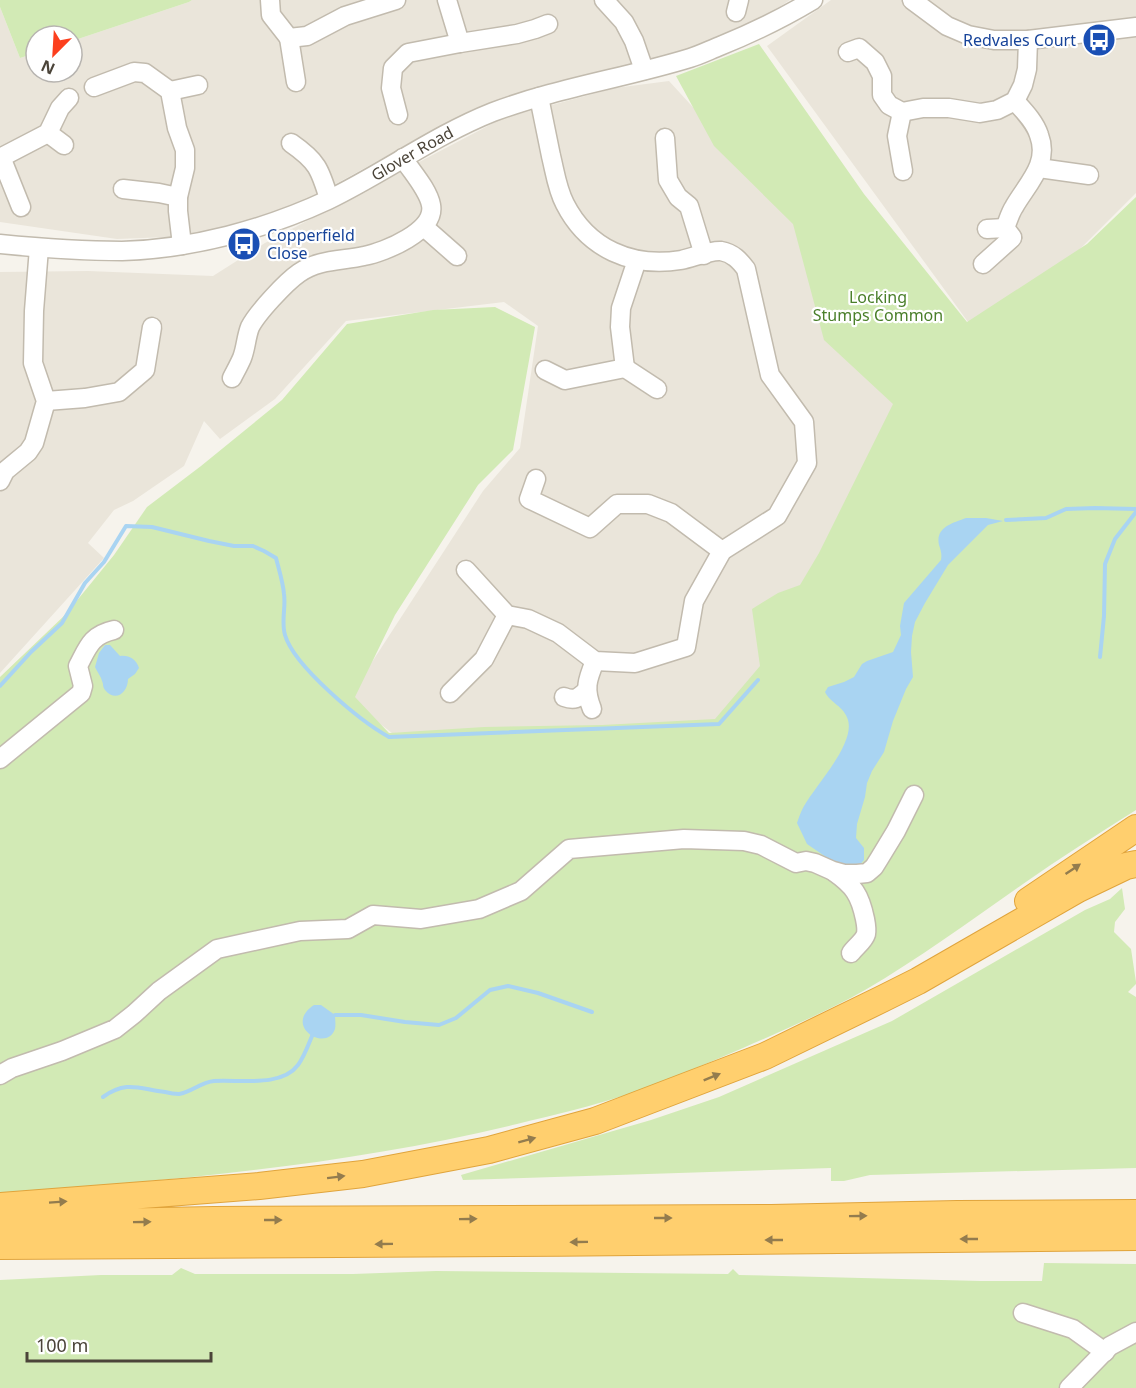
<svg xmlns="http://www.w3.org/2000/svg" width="1136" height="1388" font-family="'Noto Sans',sans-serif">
<rect width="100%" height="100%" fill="#f6f3ec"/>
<path fill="#eae5da" d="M192,0H790L740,33L456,118L290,209L194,236L117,239L0,222V7L20,58L36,53V72H72V41L189,2Z
M831,0H1136V193L1079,250L971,326L767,46Z
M669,81L800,224L903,405L804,588L755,611L761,669L716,723L392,733L348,699L483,491L520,448L538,326L504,302L346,321L275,399L220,439L204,421L184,466L133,501L114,510L88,543L104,558L0,673V272L88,271L213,276L265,243L503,118L615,88Z"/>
<path fill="#d2eab5" d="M0,0H192L189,2L72,41V36H36V53L20,58L0,7Z
M759,44L864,194L967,322L1087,244L1136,197V810C1098,834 1060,858 1023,884C971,920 920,958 865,990C826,1012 784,1030 743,1048C706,1064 668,1080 629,1094C592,1106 554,1115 517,1124C348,1165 173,1181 0,1193V677L66,614L114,555L147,507L201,466L282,400L347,324L433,310L495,307L535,327L513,450L478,485L395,615L355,697L389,733L484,727L602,725L715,719L760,666L752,609L778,593L800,585L819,553L893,404L824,340L793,224L714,146L676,76Z
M1122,888L1125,909L1115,922L1114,932L1131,949L1136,982V984L1128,992L1136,997V1168L870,1175L844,1181H831V1168L463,1180L461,1175L651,1120L719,1097L892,1021L1085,910L1110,899Z
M1044,1263L1136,1264V1388H0V1280L101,1275H172L181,1268L195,1274H353L436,1271L728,1274L733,1269L739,1275L981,1281H1042Z"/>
<path fill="#a9d4f2" d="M966,518H986L1003,521L988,525L948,565L925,603L915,622L912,636L911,652L913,677L906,689L893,721L884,752L872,771L867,783L865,797L857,824L856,838L864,848V860L857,868H842L807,844L797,823C799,817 801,811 804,806C816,785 855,744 848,720C844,706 830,703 825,692L828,687L844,682L854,677L862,664L867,661L893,652L901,635L900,626L904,603L941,560C942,554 941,551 939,545C935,527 953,523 966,518Z
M105,645H110L120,656C129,655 136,659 139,668L135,674L128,679C128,692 116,703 105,690C102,685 104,686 102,681C101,676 97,672 95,667L99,653Z
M314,1005H321L335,1015C335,1019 336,1024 335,1029C327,1053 282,1026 314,1005Z"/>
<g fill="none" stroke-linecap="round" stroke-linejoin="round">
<path stroke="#a9d4f2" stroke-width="4" d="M1006,520L1046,518L1066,509L1095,508L1136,509
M1100,657L1104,616L1105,564L1115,539L1136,512
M0,686L31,652L62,623L85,583L104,562L126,526L152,527L209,541L234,546H253L264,551L276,558C279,570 283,582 284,594C286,608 281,621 285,635C294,666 360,721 389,737L719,724L758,680
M335,1015H361L405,1022L439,1025L456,1018L490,990L508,986L538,993L592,1012
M103,1097C127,1080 139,1089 165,1092C169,1093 175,1094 179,1094C192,1092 201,1082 214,1081C238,1079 281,1088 298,1065C304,1057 308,1046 312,1036"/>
<defs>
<g id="minor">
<path d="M270,0L271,15L289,38L307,36L345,16L396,0"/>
<path d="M447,0L460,43"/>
<path d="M604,0L624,22L634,41L644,70"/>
<path d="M912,0L947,26L968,35L994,40H1028L1136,27"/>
<path d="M736,12L739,0"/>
<path d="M289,38L296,82"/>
<path d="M848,52L859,48L875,62L882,76V95L889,105L902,112L923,108H949L980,113L997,110L1015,101L1023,85L1027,69L1028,40"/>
<path d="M94,87L134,72L145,73L170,91L177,128L185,150V168L178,197V211L182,245"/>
<path d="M170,91L198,85"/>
<path d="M902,112L897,136L903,171"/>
<path d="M398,115L391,88L393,68L408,53L460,43L517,34L535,29L548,24"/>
<path d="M48,133L64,145"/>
<path d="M665,138L668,180L678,197L689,206L704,255"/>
<path d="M291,143C317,161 320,169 329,199"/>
<path d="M1,157L21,207"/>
<path d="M0,158L48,133L60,108L69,98"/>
<path d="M1039,168L1089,175"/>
<path d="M123,189L159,193L178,197"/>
<path d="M424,227L457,256"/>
<path d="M1005,228C1008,221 1010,213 1014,207C1027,184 1050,164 1039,135C1035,122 1024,111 1015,101"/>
<path d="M987,229L1005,228L1012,237"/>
<path id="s1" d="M0,244C41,248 81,251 122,251C192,249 266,229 328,200C384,173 435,135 493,112C557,88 625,78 690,58C700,55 710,50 720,46C752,33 783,18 813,0"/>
<path d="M983,264L1012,238"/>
<path d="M625,368L657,389"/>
<path d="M545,370L565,380L625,368L620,327L621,308L637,260"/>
<path d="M232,378C235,372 239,365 242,358C246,348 246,337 250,327C257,313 286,282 299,273C319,259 342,261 364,256C385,252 436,231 431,205C428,189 411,171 403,158"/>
<path d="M46,401L85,398L119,392L145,370L152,327"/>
<path d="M536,479L529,499L590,528L617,504H648L671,513L722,551"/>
<path d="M0,481L5,471L28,452L34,443L46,401L33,363L34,311L39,248"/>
<path d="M466,570L507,615L528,619L558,633L595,661L635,663L686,647L694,601L722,551L777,516L807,463L804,422L770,375L746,269C740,261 733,253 721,251C710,250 692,258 681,260C632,268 588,249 565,204C557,189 555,172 551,156C547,136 543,117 539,97"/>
<path d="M450,693L484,659L507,615"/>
<path d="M564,697C575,701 578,698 586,691"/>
<path d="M592,709C584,689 587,680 595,661"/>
<path d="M0,759L81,693L83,686L78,666C88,647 91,635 114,630"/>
<path d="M834,872C854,886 860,895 865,919C866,924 867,929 866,934C864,941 856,946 851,953"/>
<path d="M0,1075L12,1068L62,1051L115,1029L134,1014L159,991L217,949L300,931L348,929L373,915L421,919L479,909L521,891L569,849L684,839L744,841L761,845L796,863L806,861L815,863L833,871L844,874H857L867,873L874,867L879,859L896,831L914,795"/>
<path d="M1023,1313L1073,1329L1105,1352"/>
<path d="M1069,1388L1110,1346L1136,1332"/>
</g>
<path id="highway" d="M1028,901L1136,828
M0,1206L259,1186L363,1174L489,1150L595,1121L765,1056L882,999L918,981L1078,889L1126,866L1136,864
M0,1224L214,1220L771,1218L957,1214L1136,1213
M0,1246C379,1246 757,1240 1136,1237"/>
</defs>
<use href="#minor" stroke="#c2bbae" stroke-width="21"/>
<use href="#highway" stroke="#e0a43c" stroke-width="28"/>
<use href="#minor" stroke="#fff" stroke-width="18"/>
<use href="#highway" stroke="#ffcf6e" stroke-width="26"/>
</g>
<defs><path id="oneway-solid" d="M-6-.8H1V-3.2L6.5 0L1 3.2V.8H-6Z" transform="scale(1.5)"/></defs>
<g fill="#937c4e">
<use href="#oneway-solid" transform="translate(1073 869) rotate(-34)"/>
<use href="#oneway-solid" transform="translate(712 1077) rotate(-22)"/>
<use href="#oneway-solid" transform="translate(527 1140) rotate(-15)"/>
<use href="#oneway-solid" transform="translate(336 1177) rotate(-7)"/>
<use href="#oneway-solid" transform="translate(58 1202) rotate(-4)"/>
<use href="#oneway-solid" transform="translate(858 1216) rotate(-1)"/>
<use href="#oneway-solid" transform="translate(663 1218)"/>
<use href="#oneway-solid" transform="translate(468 1219) rotate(-1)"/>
<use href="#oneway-solid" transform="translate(273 1220)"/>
<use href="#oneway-solid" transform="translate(142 1222) rotate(-1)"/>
<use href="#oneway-solid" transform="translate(969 1239) rotate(180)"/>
<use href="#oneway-solid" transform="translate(774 1240) rotate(180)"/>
<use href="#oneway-solid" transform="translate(579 1242) rotate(179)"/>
<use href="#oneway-solid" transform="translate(384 1244) rotate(179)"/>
</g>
<defs>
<symbol id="bus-disc" viewBox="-11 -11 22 22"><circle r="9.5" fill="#1a4fb4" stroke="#fff"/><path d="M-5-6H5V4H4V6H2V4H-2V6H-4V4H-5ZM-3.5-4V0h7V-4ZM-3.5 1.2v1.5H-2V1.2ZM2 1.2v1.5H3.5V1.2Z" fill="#fff"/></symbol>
</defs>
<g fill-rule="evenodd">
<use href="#bus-disc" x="1080" y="21" width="38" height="38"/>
<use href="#bus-disc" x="225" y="225" width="38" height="38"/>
</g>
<g text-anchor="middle" stroke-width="4.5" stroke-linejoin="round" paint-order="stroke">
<g font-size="16" fill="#164399" stroke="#fff" text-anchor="end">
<text x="1076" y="46">Redvales Court</text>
<text x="267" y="241" text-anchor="start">Copperfield<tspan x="267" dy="18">Close</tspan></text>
</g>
<g font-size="16" fill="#4b4439" stroke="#fff">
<text dy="6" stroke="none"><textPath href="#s1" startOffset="432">Glover Road</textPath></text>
</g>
<g font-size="16" fill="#4a7f2a" stroke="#fff">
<text x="878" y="303">Locking<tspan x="878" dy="18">Stumps Common</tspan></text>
</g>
</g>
<g transform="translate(54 54) rotate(204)"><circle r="28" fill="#ffffff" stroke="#b7b4b0" stroke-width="1.5"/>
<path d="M0-4.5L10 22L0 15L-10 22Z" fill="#fc3f1d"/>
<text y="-9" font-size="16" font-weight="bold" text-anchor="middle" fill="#4b4439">N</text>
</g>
<path d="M27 1352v9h184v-9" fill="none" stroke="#4b4439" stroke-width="3"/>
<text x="36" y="1352" font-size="18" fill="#4b4439" stroke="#ffffff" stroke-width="4.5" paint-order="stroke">100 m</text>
</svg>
